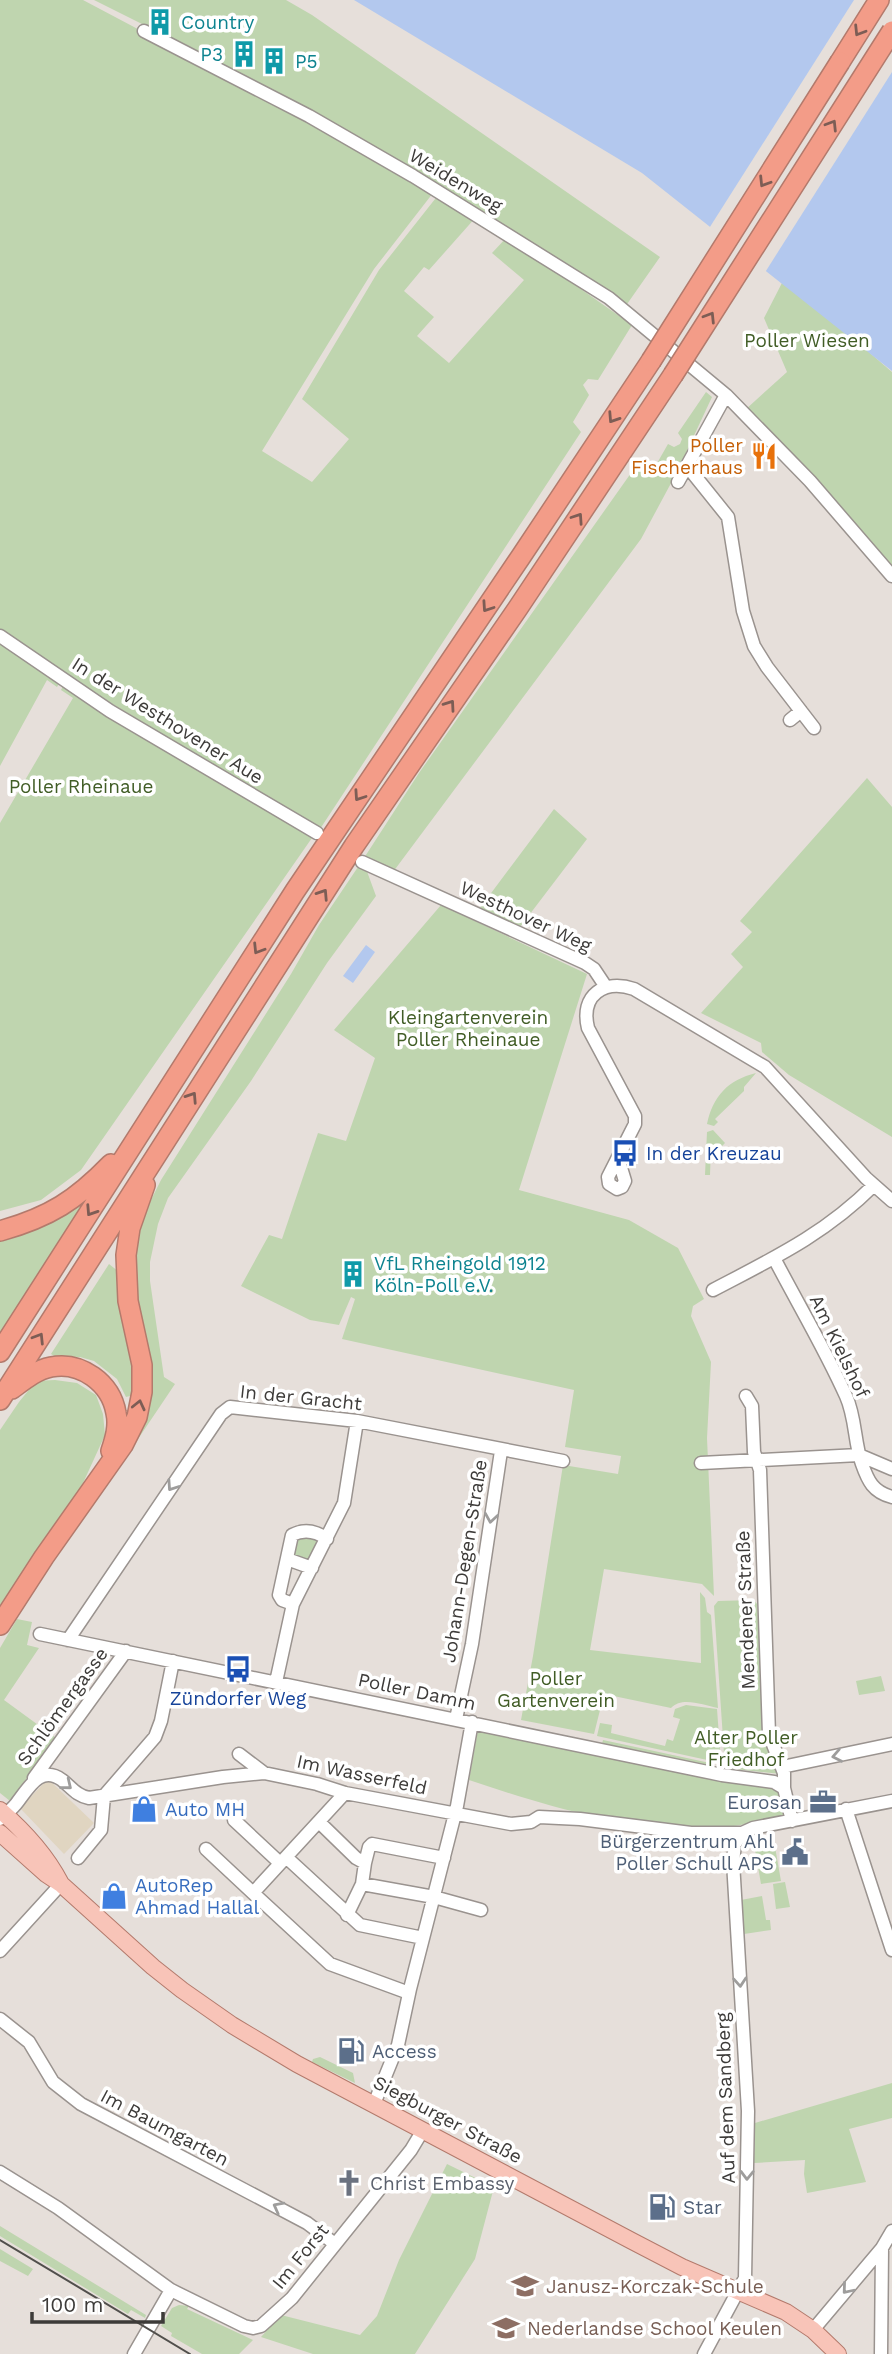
<svg xmlns="http://www.w3.org/2000/svg" width="892" height="2354" font-family="'Work Sans',sans-serif">
<rect width="100%" height="100%" fill="#e6dfda"/>
<path fill="#e0d5c1" d="M48,1779L94,1823L64,1854L20,1808Z"/>
<path fill="#bfd5af" d="M0,0H83L219,72L433,193L374,269L262,451L312,482L349,439L302,399L379,270L439,194L476,217L429,270L424,267L404,291L434,317L417,336L449,363L524,280L492,253L507,237L632,325L598,380L588,379L583,385L589,395L573,422L581,432L320,829L114,705L0,632Z
M94,0H286L312,15L660,257L625,307L439,185L190,48Z
M784,279L892,372V571L745,410L787,372L764,318Z
M706,392L712,397L677,472L641,539L393,872L364,858L419,773L636,466L647,473L652,472L668,444L674,447L680,444L682,439L678,433Z
M0,640L60,682L57,687L47,680L0,766Z
M64,684L314,835L81,1170L41,1200L0,1211V823L73,698L61,690Z
M867,778L892,807V1137L789,1075L762,1052L761,1043L701,1013L743,967L731,954L752,932L740,921Z
M554,809L587,839L517,931L477,912Z
M360,864L365,866L376,896L327,963L251,1081L168,1198L158,1224L150,1262V1281L164,1377L175,1384L136,1442L133,1282L136,1239L144,1214L161,1180L291,974L319,925Z
M441,905L587,974L519,1190L629,1220L678,1248L704,1299L693,1306L691,1316L711,1362L707,1438L714,1596L702,1584L604,1569L590,1650L701,1663L700,1592L705,1598L707,1612L711,1615L718,1708C703,1705 682,1696 671,1708L604,1694L594,1734L521,1720L533,1656L563,1465L618,1474L621,1456L565,1447L574,1390L342,1339L355,1299L351,1297L339,1325L310,1320L241,1286L269,1235L282,1239L318,1133L346,1141L375,1058L334,1030Z
M756,1073L744,1087V1091L715,1119L718,1122L714,1126L707,1124C713,1096 728,1080 756,1073Z
M713,1130L725,1143L722,1146H711L710,1175H705L707,1132Z
M88,1198L0,1338V1236Z
M109,1264L119,1272L136,1371L134,1395L126,1397L117,1379L94,1361L80,1357L59,1359L51,1354Z
M55,1380L77,1383L96,1395L103,1414L105,1435L78,1494L0,1612V1430L19,1402L36,1381Z
M298,1535L320,1540L312,1561L293,1557Z
M754,1600L757,1604L765,1734L781,1774L725,1768L714,1606L718,1601Z
M17,1619L32,1622L27,1645L39,1648L4,1700L56,1738L10,1801L0,1793V1648Z
M881,1676L885,1691L859,1695L856,1681Z
M686,1705L717,1709L721,1763L597,1736L600,1723L612,1725L611,1733L665,1746L667,1739L673,1741L680,1719L673,1717L675,1709Z
M478,1730L769,1785L779,1791L784,1815C758,1823 716,1831 689,1829C613,1826 540,1804 469,1780Z
M603,1740L710,1763L709,1767L602,1744Z
M775,1847L781,1881L761,1884L755,1850Z
M785,1882L790,1907L776,1909L773,1884Z
M762,1896L766,1920H770L771,1930L744,1934L741,1900Z
M320,2057L353,2073L355,2083L312,2062L313,2059Z
M892,2083V2118L849,2129L866,2182L807,2193L804,2174L805,2160L754,2163L755,2123Z
M447,2164L494,2187L475,2259L415,2354H313L261,2337L281,2315L360,2335L377,2316L399,2260Z
M0,2226L146,2315L145,2318L131,2310L128,2314L0,2236Z
M0,2249L33,2269L28,2276L0,2261Z
M179,2305L189,2306L187,2309L253,2340L239,2354H202L171,2336L172,2333L161,2326L172,2308Z"/>
<path fill="#b3c8ee" d="M354,0H892V371L642,173Z
M366,945L375,952L353,983L343,976Z"/>
<path fill="#e6dfda" d="M854,0H892V72L764,274L708,230Z"/>
<g fill="none" stroke-linecap="round" stroke-linejoin="round">
<defs>
<path id="minor" d="M144,31L309,116L413,176L609,298L726,395L810,481L892,576
M687,466L728,517L743,611L754,646L767,667L814,728
M678,482L726,395
M0,636L110,711L317,833
M790,720L801,711
M362,862L585,963L594,969L606,987
M618,1158L625,1181L622,1187L617,1189L609,1184L608,1177L635,1124V1116L588,1028C580,995 604,979 634,989L765,1067L866,1178L892,1201
M774,1258C798,1304 825,1349 846,1396C856,1418 854,1442 862,1464C868,1481 873,1492 892,1497
M713,1290C774,1258 825,1234 874,1185
M746,1396L752,1406L754,1452L760,1470L769,1734L784,1773V1788L792,1821
M701,1463L859,1455L892,1469
M287,1559L312,1568
M293,1604L282,1600L279,1595L292,1535C304,1529 316,1531 327,1539
M40,1634L722,1775L774,1782L784,1788
M68,1640L221,1414L230,1407L357,1421L563,1461
M276,1682L293,1604L344,1503L357,1421
M456,1719L472,1644L501,1451
M239,1754L264,1773
M782,1767L892,1744
M34,1778L126,1651
M846,1809L892,1950
M0,1819C6,1814 11,1810 16,1804C28,1789 40,1764 62,1780C71,1787 77,1796 89,1798L223,1777L264,1773L317,1784L345,1793L511,1824L531,1822L539,1817L580,1819L691,1833H742L753,1828L892,1801
M234,1820L280,1863
M319,1822L356,1858L365,1863L362,1884
M206,1849L253,1893L345,1793
M286,1857L360,1925L423,1938
M78,1858L101,1830L104,1796L155,1737L161,1721L173,1661
M365,1863L369,1847L372,1844L444,1858
M253,1893L330,1964L409,1993
M347,1915L362,1884L434,1897L481,1910
M0,1951L61,1884
M0,2019L29,2042L53,2082L81,2104L307,2223L335,2244
M374,2104L398,2045L410,1989L457,1806L472,1722
M0,2172L58,2208L171,2290L244,2326L253,2328L261,2326L292,2298L411,2150L423,2130
M813,2330L882,2248L892,2231
M134,2354L171,2290
M704,2354L745,2278L748,2111L733,1862L735,1844L742,1833
M881,2354L882,2248"/>
<path id="major" d="M0,1810C24,1831 45,1853 60,1882
M0,1833L46,1874L61,1884L153,1967L182,1990L232,2025L297,2064L632,2241L682,2267L786,2312L813,2330L838,2354"/>
<path id="highway" d="M840,62L879,0
M0,1231C50,1217 76,1200 111,1164
M0,1352L295,891L522,555L651,361
M12,1389C24,1380 36,1370 51,1367C81,1361 111,1383 116,1413C119,1426 115,1439 111,1451
M0,1400L354,846L518,608L673,375
M0,1625L44,1557L123,1445L137,1417L142,1392V1365L128,1301L126,1255L130,1228L145,1185"/>
</defs>
<use href="#minor" stroke="#9a938f" stroke-width="15"/>
<use href="#major" stroke="#b37a6c" stroke-width="18"/>
<use href="#highway" stroke="#b37a6c" stroke-width="22"/>
<use href="#minor" stroke="#fff" stroke-width="12"/>
<use href="#major" stroke="#f8c4b8" stroke-width="16"/>
<use href="#highway" stroke="#f39c88" stroke-width="19"/>
<path stroke="#514f4c" stroke-width="2" d="M0,2240L190,2354"/>
<defs>
<path id="highway-bridge" d="M651,361L840,62
M673,375L892,31"/>
</defs>
<use href="#highway-bridge" stroke="#b37a6c" stroke-width="22" stroke-linecap="butt"/>
<use href="#highway-bridge" stroke="#f39c88" stroke-width="19"/>
</g>
<defs><path id="oneway-chevron" d="M-2-3.5L2.5 0L-2 3.5" fill="none" stroke-width="1.6" stroke-linecap="round" stroke-linejoin="round" transform="scale(1.75)"/></defs>
<g stroke="#7d5d55">
<use href="#oneway-chevron" transform="translate(859 31) rotate(122)"/>
<use href="#oneway-chevron" transform="translate(832 125) rotate(-58)"/>
<use href="#oneway-chevron" transform="translate(764 182) rotate(122)"/>
<use href="#oneway-chevron" transform="translate(710 317) rotate(-58)"/>
<use href="#oneway-chevron" transform="translate(613 418) rotate(123)"/>
<use href="#oneway-chevron" transform="translate(578 518) rotate(-56)"/>
<use href="#oneway-chevron" transform="translate(487 607) rotate(124)"/>
<use href="#oneway-chevron" transform="translate(450 705) rotate(-55)"/>
<use href="#oneway-chevron" transform="translate(359 796) rotate(124)"/>
<use href="#oneway-chevron" transform="translate(323 894) rotate(-57)"/>
<use href="#oneway-chevron" transform="translate(258 949) rotate(122)"/>
<use href="#oneway-chevron" transform="translate(192 1097) rotate(-57)"/>
<use href="#oneway-chevron" transform="translate(91 1211) rotate(123)"/>
<use href="#oneway-chevron" transform="translate(39 1338) rotate(-58)"/>
<use href="#oneway-chevron" transform="translate(139 1405) rotate(-77)"/>
</g>
<g stroke="#9e9d9c">
<use href="#oneway-chevron" transform="translate(172 1486) rotate(124)"/>
<use href="#oneway-chevron" transform="translate(491 1518) rotate(99)"/>
<use href="#oneway-chevron" transform="translate(837 1756) rotate(169)"/>
<use href="#oneway-chevron" transform="translate(67 1785) rotate(39)"/>
<use href="#oneway-chevron" transform="translate(740 1982) rotate(86)"/>
<use href="#oneway-chevron" transform="translate(747 2175) rotate(91)"/>
<use href="#oneway-chevron" transform="translate(278 2207) rotate(-152)"/>
<use href="#oneway-chevron" transform="translate(847 2289) rotate(130)"/>
</g>
<defs>
<symbol id="building-bare" viewBox="-9 -9 18 18"><path d="M-4-6H4V6H1V3H-1V6H-4ZM-2.5-4.3h1.7v1.8h-1.7ZM.8-4.3h1.7v1.8H.8ZM-2.5-1h1.7V.8h-1.7ZM.8-1h1.7V.8H.8Z" fill="#0f9aa8" stroke="#fff" stroke-width="2.5" paint-order="stroke"/></symbol>
<symbol id="restaurant-bare" viewBox="-9 -9 18 18"><path d="M-5-6h1v4h1v-4h1v4h1v-4h1v5L-1.5 .5V6h-2V.5L-5-1ZM5-6V6H3V1.5H1.5Q1.5-4 5-6Z" fill="#e8710a" stroke="#fff" stroke-width="2.5" paint-order="stroke"/></symbol>
<symbol id="bus-bare" viewBox="-9 -9 18 18"><path d="M-5-6H5V4H4V6H2V4H-2V6H-4V4H-5ZM-3.5-4V0h7V-4ZM-3.5 1.2v1.5H-2V1.2ZM2 1.2v1.5H3.5V1.2Z" fill="#1a4fb4" stroke="#fff" stroke-width="2.5" paint-order="stroke"/></symbol>
<symbol id="office-bare" viewBox="-9 -9 18 18"><path d="M-6-3h4V-5.5h4V-3h4V5H-6ZM-1-4.5V-3h2v-1.5ZM-6 0V1H6V0Z" fill="#5c6f8a" stroke="#fff" stroke-width="2.5" paint-order="stroke"/></symbol>
<symbol id="shop-bare" viewBox="-9 -9 18 18"><path d="M-5-2.5h2.3a2.7 3.5 0 0 1 5.4 0H5L5.5 6h-11ZM-1.5-2.5h3a1.5 2.3 0 0 0-3 0Z" fill="#3f7fe0" stroke="#fff" stroke-width="2.5" paint-order="stroke"/></symbol>
<symbol id="civic-bare" viewBox="-9 -9 18 18"><path d="M-.6-6.5H3V-4.5H.6V-3L4-1V1h2V6H-6V1h2V-1L-.6-3ZM-1.2 2.5V6h2.4V2.5Z" fill="#5c6f8a" stroke="#fff" stroke-width="2.5" paint-order="stroke"/></symbol>
<symbol id="fuel-bare" viewBox="-9 -9 18 18"><path d="M-5.5-6h7V0h2V4h1.3V-2.5L3-4.5l.8-.8L6-3V5H2.5V1h-1V6h-7ZM-4.2-4.7v3.2H.2V-4.7Z" fill="#5c6f8a" stroke="#fff" stroke-width="2.5" paint-order="stroke"/></symbol>
<symbol id="church-bare" viewBox="-9 -9 18 18"><path d="M-1.2-6h2.4v3.5h3.3v2.4h-3.3V6h-2.4V-.1h-3.3v-2.4h3.3Z" fill="#6b7280" stroke="#fff" stroke-width="2.5" paint-order="stroke"/></symbol>
<symbol id="school-bare" viewBox="-9 -9 18 18"><path d="M0-5L7-2L0 1L-7-2ZM-4 1L0 2.5L4 1V4Q0 6-4 4Z" fill="#8d6e63" stroke="#fff" stroke-width="2.5" paint-order="stroke"/></symbol>
</defs>
<g fill-rule="evenodd">
<use href="#building-bare" x="141" y="3" width="38" height="38"/>
<use href="#building-bare" x="225" y="35" width="38" height="38"/>
<use href="#building-bare" x="255" y="42" width="38" height="38"/>
<use href="#restaurant-bare" x="745" y="437" width="38" height="38"/>
<use href="#bus-bare" x="606" y="1134" width="38" height="38"/>
<use href="#building-bare" x="334" y="1255" width="38" height="38"/>
<use href="#bus-bare" x="219" y="1650" width="38" height="38"/>
<use href="#office-bare" x="804" y="1783" width="38" height="38"/>
<use href="#shop-bare" x="125" y="1790" width="38" height="38"/>
<use href="#civic-bare" x="776" y="1833" width="38" height="38"/>
<use href="#shop-bare" x="95" y="1877" width="38" height="38"/>
<use href="#fuel-bare" x="332" y="2032" width="38" height="38"/>
<use href="#church-bare" x="330" y="2164" width="38" height="38"/>
<use href="#fuel-bare" x="643" y="2188" width="38" height="38"/>
<use href="#school-bare" x="506" y="2267" width="38" height="38"/>
<use href="#school-bare" x="487" y="2309" width="38" height="38"/>
</g>
<g text-anchor="middle" stroke-width="7" stroke-linejoin="round" paint-order="stroke">
<g font-size="19" fill="#0d838f" stroke="#fff" text-anchor="start">
<text x="181" y="29">Country</text>
<text x="223" y="61" text-anchor="end">P3</text>
<text x="295" y="68">P5</text>
<text x="374" y="1270">VfL Rheingold 1912<tspan x="374" dy="22">Köln-Poll e.V.</tspan></text>
</g>
<g font-size="19" fill="#3d3b39" stroke="#fff">
<text transform="translate(456 180) rotate(31)" y="7">Weidenweg</text>
<text transform="translate(168 720) rotate(32)" y="7">In der Westhovener Aue</text>
<text transform="translate(526 916) rotate(25)" y="7">Westhover Weg</text>
<text transform="translate(840 1346) rotate(64)" y="7">Am Kielshof</text>
<text transform="translate(301 1397) rotate(6)" y="7">In der Gracht</text>
<text transform="translate(464 1561) rotate(-81)" y="7">Johann-Degen-Straße</text>
<text transform="translate(745 1610) rotate(-92)" y="7">Mendener Straße</text>
<text transform="translate(417 1691) rotate(12)" y="7">Poller Damm</text>
<text transform="translate(62 1706) rotate(-54)" y="7">Schlömergasse</text>
<text transform="translate(362 1774) rotate(12)" y="7">Im Wasserfeld</text>
<text transform="translate(725 2098) rotate(-92)" y="7">Auf dem Sandberg</text>
<text transform="translate(448 2119) rotate(28)" y="7">Siegburger Straße</text>
<text transform="translate(165 2127) rotate(28)" y="7">Im Baumgarten</text>
<text transform="translate(300 2256) rotate(-51)" y="7">Im Forst</text>
</g>
<g font-size="19" fill="#415d26" stroke="#fff">
<text x="807" y="347">Poller Wiesen</text>
<text x="81" y="793">Poller Rheinaue</text>
<text x="468" y="1024">Kleingartenverein<tspan x="468" dy="22">Poller Rheinaue</tspan></text>
<text x="556" y="1685">Poller<tspan x="556" dy="22">Gartenverein</tspan></text>
<text x="746" y="1744">Alter Poller<tspan x="746" dy="22">Friedhof</tspan></text>
</g>
<g font-size="19" fill="#c56008" stroke="#fff" text-anchor="end">
<text x="743" y="452">Poller<tspan x="743" dy="22">Fischerhaus</tspan></text>
</g>
<g font-size="19" fill="#164399" stroke="#fff" text-anchor="start">
<text x="646" y="1160">In der Kreuzau</text>
<text x="238" y="1705" text-anchor="middle">Zündorfer Weg</text>
</g>
<g font-size="19" fill="#4e5e75" stroke="#fff" text-anchor="end">
<text x="802" y="1809">Eurosan</text>
<text x="774" y="1848">Bürgerzentrum Ahl<tspan x="774" dy="22">Poller Schull APS</tspan></text>
<text x="372" y="2058" text-anchor="start">Access</text>
<text x="683" y="2214" text-anchor="start">Star</text>
</g>
<g font-size="19" fill="#366cbe" stroke="#fff" text-anchor="start">
<text x="165" y="1816">Auto MH</text>
<text x="135" y="1892">AutoRep<tspan x="135" dy="22">Ahmad Hallal</tspan></text>
</g>
<g font-size="19" fill="#5b616d" stroke="#fff" text-anchor="start">
<text x="370" y="2190">Christ Embassy</text>
</g>
<g font-size="19" fill="#785e54" stroke="#fff" text-anchor="start">
<text x="546" y="2293">Janusz-Korczak-Schule</text>
<text x="527" y="2335">Nederlandse School Keulen</text>
</g>
</g>
<path d="M32 2312v10h131v-10" fill="none" stroke="#3d3b39" stroke-width="3.5"/>
<text x="42" y="2312" font-size="21" fill="#3d3b39" stroke="#ffffff" stroke-width="5" paint-order="stroke">100 m</text>
</svg>
